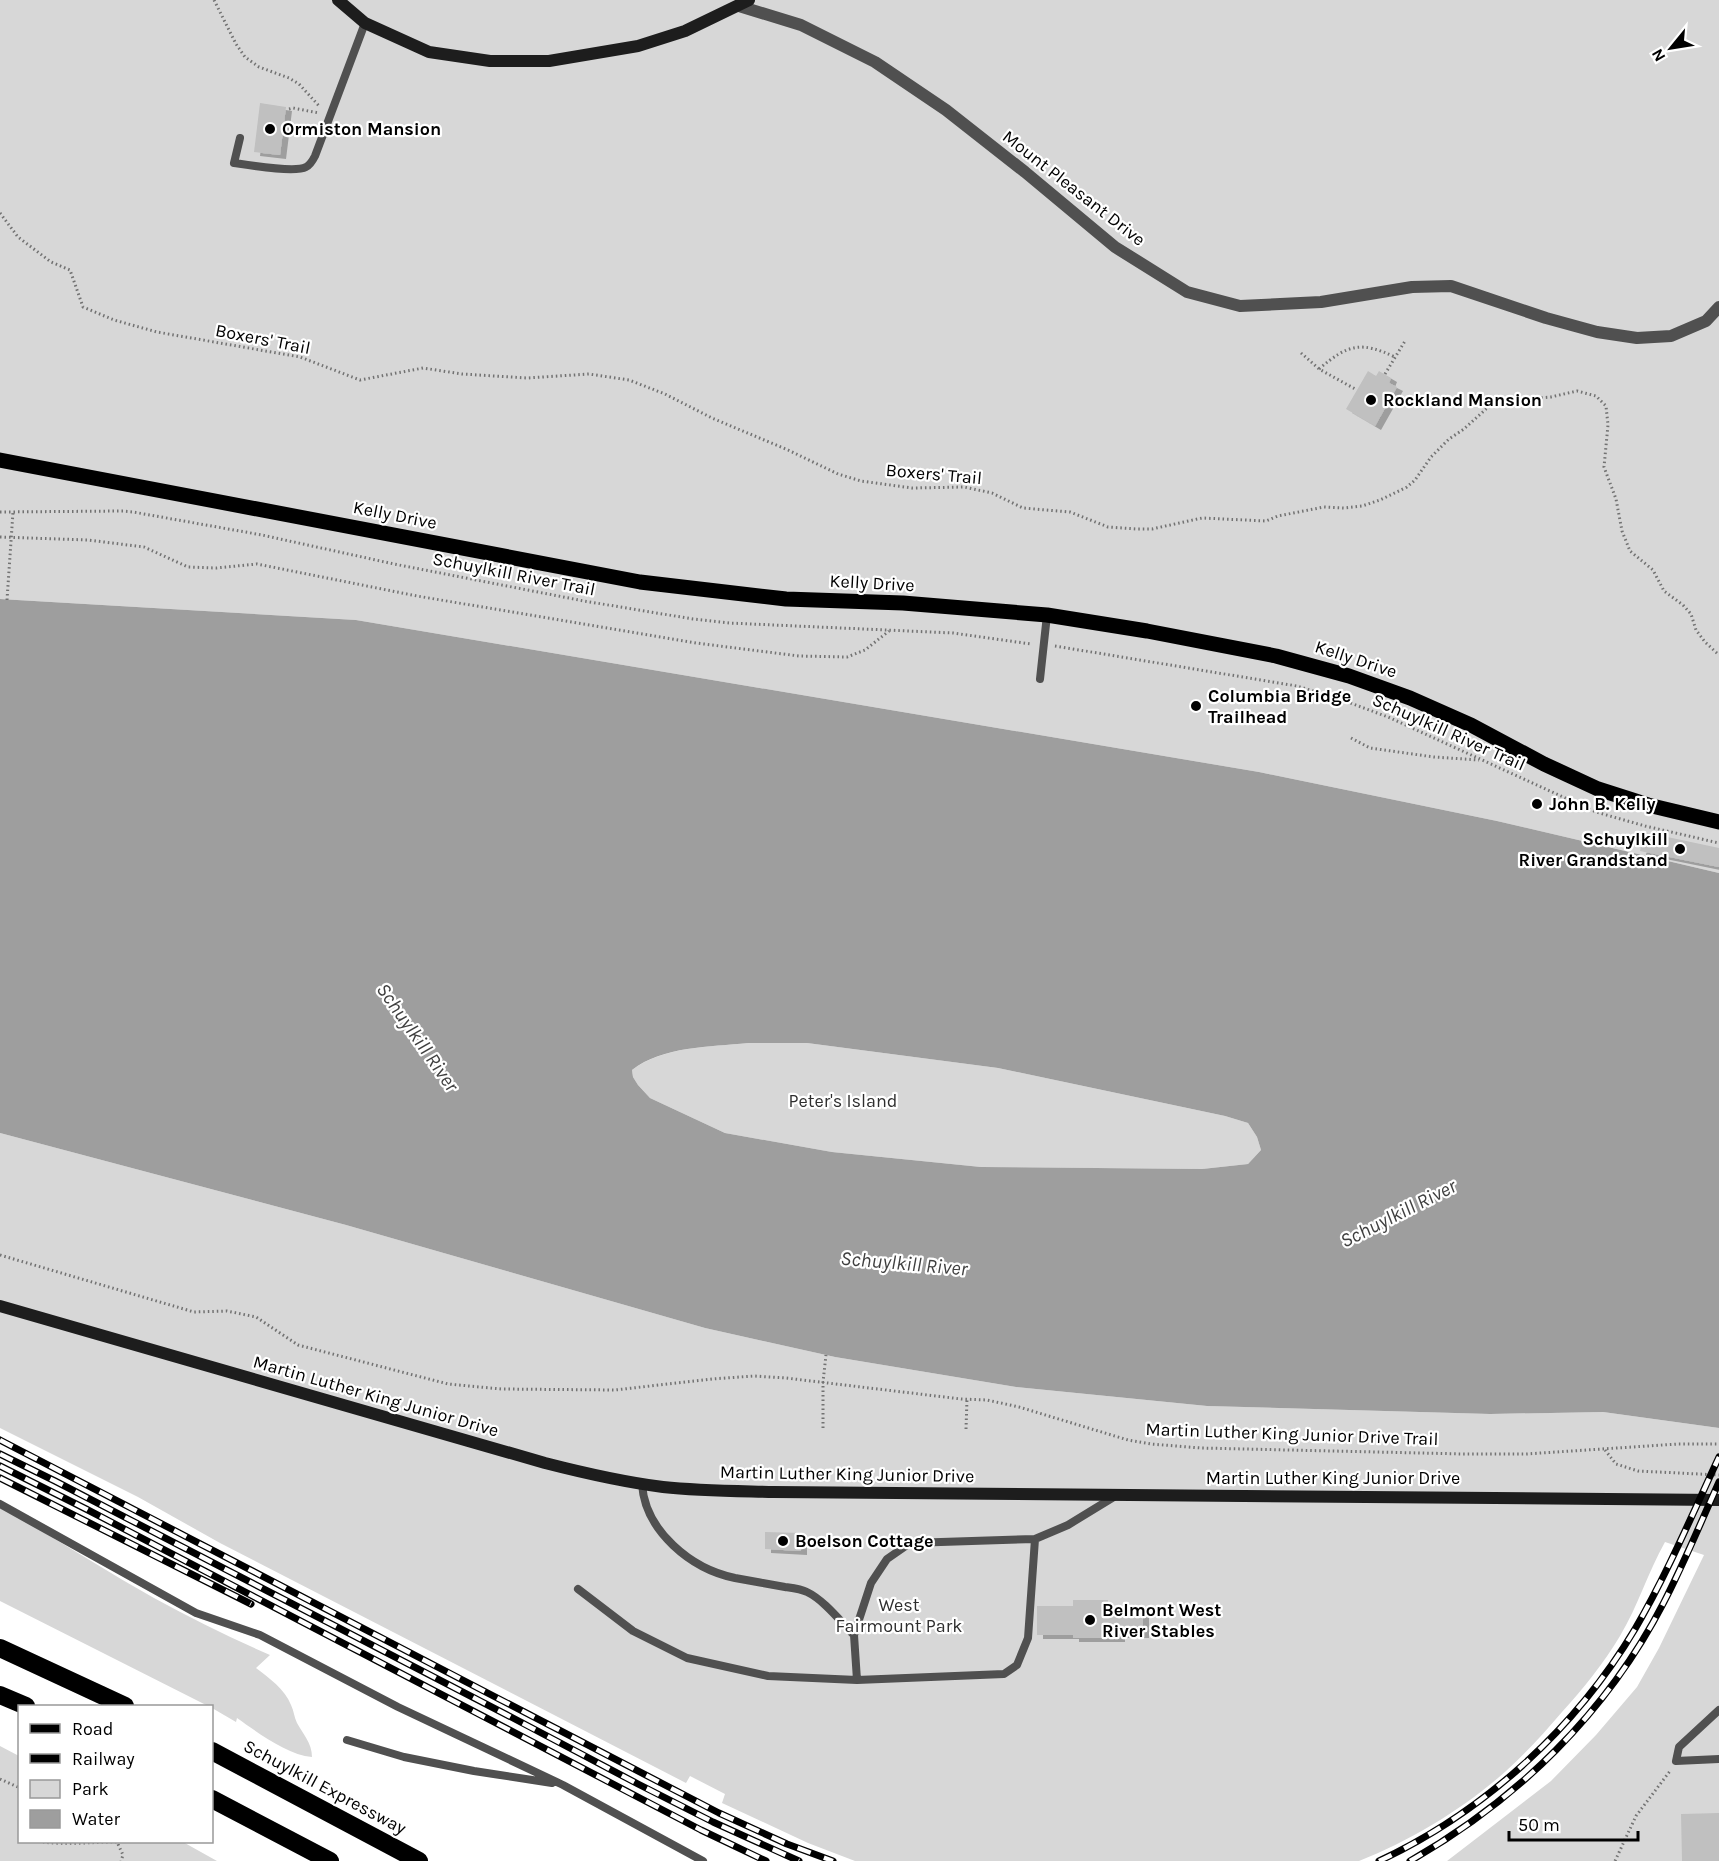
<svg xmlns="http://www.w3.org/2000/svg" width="1719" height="1861" font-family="Karla,sans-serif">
<defs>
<filter id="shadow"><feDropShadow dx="6" dy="4" stdDeviation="0" flood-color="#0004"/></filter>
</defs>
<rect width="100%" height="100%" fill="#fff"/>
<path fill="#d7d7d7" d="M0,0H1719V873L1497,821L1259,772L356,620L0,599Z
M748,1043H807L998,1068L1225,1116L1248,1123L1257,1137L1261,1150L1248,1164L1202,1169L981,1167L832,1152L725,1133L650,1098L638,1085L633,1077L632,1070C664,1046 710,1047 748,1043Z
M0,1133L346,1225L705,1328L835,1357L1016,1387L1207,1406L1490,1414L1603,1412L1719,1428V1861H1447L1551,1781L1596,1735L1637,1687L1659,1648L1704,1555L1665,1542C1648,1572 1638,1606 1620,1636C1604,1663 1583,1689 1562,1712C1544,1733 1526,1753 1506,1771C1465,1808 1410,1841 1359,1861H855L808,1843L722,1803L725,1794L690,1776L686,1783L220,1543L138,1497L0,1428Z
M0,1507C52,1536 102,1569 154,1598C192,1619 231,1638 270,1655L256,1668C269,1678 285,1689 291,1705C294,1711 294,1717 297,1723C303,1734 312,1743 312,1757C287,1755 257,1732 237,1718L236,1722L212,1708V1706H208L0,1601Z
M0,1746L19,1756L20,1842H183L217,1861H0Z"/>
<path fill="#9e9e9e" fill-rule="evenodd" d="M0,599L356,620L1259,772L1497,821L1719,873V1428L1603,1412L1490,1414L1207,1406L1016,1387L835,1357L705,1328L346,1225L0,1133ZM748,1043H807L998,1068L1225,1116L1248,1123L1257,1137L1261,1150L1248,1164L1202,1169L981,1167L832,1152L725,1133L650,1098L638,1085L633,1077L632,1070C663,1046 710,1047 748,1043Z"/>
<path fill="#c0c0c0" filter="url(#shadow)" d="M260,103L286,107L280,155L254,152Z
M1368,371L1376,376L1379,371L1391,378L1389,383L1397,387L1375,426L1346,409Z
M1644,832L1719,848V867L1640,851Z
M765,1532L801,1533V1551L765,1549Z
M1073,1600H1108V1606H1143V1634H1119V1638H1073V1635H1037V1606H1073Z
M1719,1813V1861H1682L1681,1814Z"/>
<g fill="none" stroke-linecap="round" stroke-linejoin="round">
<path stroke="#727272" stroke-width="3" stroke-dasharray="1.5 3" stroke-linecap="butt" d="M214,0L236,44L245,57L259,67L289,78L299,84L320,107
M289,109L293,108L319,113
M0,213L18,237L51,262L70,270L83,307L114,320L157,332L300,357L360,380L423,368L462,374L527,378L589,374L629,380L665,394L712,418L788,450L838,474L861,481L912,488L964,487L992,493L1023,508L1070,512L1108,527L1137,529H1152L1202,518L1266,521L1278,516L1324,507L1344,508L1362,506L1380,500L1407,487L1415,480L1431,457L1449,439L1464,429L1486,409L1499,401L1551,397L1577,391L1596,396L1606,406L1608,425L1604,467L1616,499L1622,531L1630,551L1653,570L1664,591L1683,605L1691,614L1696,630L1705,642L1719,655
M1301,353L1319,369L1357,390
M1319,369C1348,344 1361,341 1395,357
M1385,374L1405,341
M0,512L123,511L133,512L262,535L394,564L584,601L693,619L729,623L953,633L1031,644
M0,537L88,540L144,547L188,567L216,568L257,564L417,596L696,643L799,656L847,657L865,650L889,631
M7,600L13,512
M1055,646L1297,686L1345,701L1388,717L1596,812L1645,826L1719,843
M1351,738L1370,748L1434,757L1479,760
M0,1255L194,1312L227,1311L256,1317L298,1345L448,1384L501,1389L615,1390L712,1379L754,1376L786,1378L961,1399L987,1400L1019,1407L1128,1440L1151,1444L1201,1448L1464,1454H1526L1678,1444H1719
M823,1428V1382L826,1355
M966,1429L967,1399
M1605,1450L1616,1464L1638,1471L1719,1475
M0,1779L20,1788
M43,1842C65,1845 94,1842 117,1842L123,1855L121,1861
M1615,1861L1636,1816L1670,1771"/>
<path stroke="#505050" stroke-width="8" d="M240,138L234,163C248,165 295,173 306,167C310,165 313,160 315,156L365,23
M1040,679L1047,615
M642,1484C645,1531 691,1569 735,1578C752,1581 768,1584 785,1587C792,1588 801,1589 807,1592C824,1600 841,1622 854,1635
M0,1504L196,1613L260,1635L398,1707L563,1785L703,1861
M1035,1539L1028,1638L1017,1665L1004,1674L857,1680L854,1635L871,1583L887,1559L910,1543L1035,1539L1068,1525L1117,1495
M578,1589L633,1631L687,1658L768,1676L857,1680
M1719,1710L1679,1747L1676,1761L1719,1759
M347,1740L404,1757L474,1771L552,1783"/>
<path stroke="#505050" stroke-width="12" d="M739,6L801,25L875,62L946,110L1025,172L1115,247L1187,292L1240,306L1321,302L1412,287L1451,286L1546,318L1597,332L1637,338L1671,336L1706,321L1719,307"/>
<path stroke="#1d1d1d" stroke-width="12" d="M338,0L365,23L429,52L490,61H549L638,46L685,31L749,0
M0,1306L545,1463C584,1473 623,1482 663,1487C700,1491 737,1491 774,1492L1719,1500"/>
<path stroke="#000" stroke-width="15" d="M0,460L640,582L786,599L903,603L1047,615L1147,631L1276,656L1349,676L1410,698L1471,725L1544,764L1598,789L1648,805L1719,822"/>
<path stroke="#000" stroke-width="18" d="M0,1648L125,1706
M0,1695L26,1706
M212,1751L419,1861
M212,1799L330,1861"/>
<defs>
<path id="rail" d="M0,1440L719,1813L787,1844L833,1861
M0,1454L55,1481L513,1718L638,1784L713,1822L799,1861
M0,1466L86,1509L701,1830L766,1861
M0,1478L251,1604
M1379,1861C1484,1812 1576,1728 1635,1629C1667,1574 1692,1515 1719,1457
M1410,1861C1517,1800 1607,1713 1664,1602C1684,1563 1701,1522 1719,1482"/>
</defs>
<use href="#rail" stroke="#000" stroke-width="7"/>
<use href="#rail" stroke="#fff" stroke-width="4.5" stroke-dasharray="14" stroke-linecap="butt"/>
</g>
<g fill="#000" stroke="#fff" stroke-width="2">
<circle cx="270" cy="129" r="6"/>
<circle cx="1371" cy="400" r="6"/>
<circle cx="1196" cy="706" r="6"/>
<circle cx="1537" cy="804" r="6"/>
<circle cx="1680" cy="849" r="6"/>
<circle cx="783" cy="1541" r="6"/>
<circle cx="1090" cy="1620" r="6"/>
</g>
<g text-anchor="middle" stroke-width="4.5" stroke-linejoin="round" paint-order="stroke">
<g font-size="18" font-weight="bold" fill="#000" stroke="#fff" text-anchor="start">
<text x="282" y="135">Ormiston Mansion</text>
<text x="1383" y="406">Rockland Mansion</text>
<text x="1208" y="702">Columbia Bridge<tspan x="1208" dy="21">Trailhead</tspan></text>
<text x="1549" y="810">John B. Kelly</text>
<text x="1668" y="845" text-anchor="end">Schuylkill<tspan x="1668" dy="21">River Grandstand</tspan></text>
<text x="795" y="1547">Boelson Cottage</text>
<text x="1102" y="1616">Belmont West<tspan x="1102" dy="21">River Stables</tspan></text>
</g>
<g font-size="18" fill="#000" stroke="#fff">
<text transform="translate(1074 188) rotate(38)" y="6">Mount Pleasant Drive</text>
<text transform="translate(263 339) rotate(11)" y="6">Boxers' Trail</text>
<text transform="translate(934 474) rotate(5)" y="6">Boxers' Trail</text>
<text transform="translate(395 515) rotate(11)" y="6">Kelly Drive</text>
<text transform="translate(514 574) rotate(11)" y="6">Schuylkill River Trail</text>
<text transform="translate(872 583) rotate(3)" y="6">Kelly Drive</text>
<text transform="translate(1356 659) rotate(18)" y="6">Kelly Drive</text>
<text transform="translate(1449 732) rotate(24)" y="6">Schuylkill River Trail</text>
<text transform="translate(376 1396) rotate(16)" y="6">Martin Luther King Junior Drive</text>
<text transform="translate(1292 1434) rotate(2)" y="6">Martin Luther King Junior Drive Trail</text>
<text transform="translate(847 1474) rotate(1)" y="6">Martin Luther King Junior Drive</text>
<text x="1333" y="1484">Martin Luther King Junior Drive</text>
<text transform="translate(325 1787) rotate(28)" y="6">Schuylkill Expressway</text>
</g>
<g font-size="18" fill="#2e2e2e" stroke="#fff">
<text x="843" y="1107">Peter's Island</text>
<text x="899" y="1611">West<tspan x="899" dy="21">Fairmount Park</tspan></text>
</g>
<g font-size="20" font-style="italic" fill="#3f3f3f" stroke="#fff">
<text transform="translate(418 1037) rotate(55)" y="7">Schuylkill River</text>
<text transform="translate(1398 1213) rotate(-27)" y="7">Schuylkill River</text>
<text transform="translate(904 1263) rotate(5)" y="7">Schuylkill River</text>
</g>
</g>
<rect x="18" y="1705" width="195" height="138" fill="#ffffff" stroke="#999999" stroke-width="1.5"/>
<rect x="30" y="1724" width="30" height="9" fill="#000000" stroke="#999999" stroke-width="1.5"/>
<text x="72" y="1735" font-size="18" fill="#000000">Road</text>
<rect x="30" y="1754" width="30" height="9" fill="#000000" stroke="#999999" stroke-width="1.5"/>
<text x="72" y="1765" font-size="18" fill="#000000">Railway</text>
<rect x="30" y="1780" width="30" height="18" fill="#d7d7d7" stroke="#999999" stroke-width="1.5"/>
<text x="72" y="1795" font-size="18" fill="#000000">Park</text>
<rect x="30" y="1810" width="30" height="18" fill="#9e9e9e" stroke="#999999" stroke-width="1.5"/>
<text x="72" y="1825" font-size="18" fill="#000000">Water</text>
<g transform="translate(1671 48) rotate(240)" stroke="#ffffff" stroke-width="4.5" paint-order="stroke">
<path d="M0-4.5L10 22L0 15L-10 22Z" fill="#000000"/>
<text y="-9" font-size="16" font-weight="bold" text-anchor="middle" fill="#000000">N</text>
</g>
<path d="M1509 1831v9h129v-9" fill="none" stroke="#000000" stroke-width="3"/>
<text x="1518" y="1831" font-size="18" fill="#000000" stroke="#ffffff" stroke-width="4.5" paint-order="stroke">50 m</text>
</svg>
